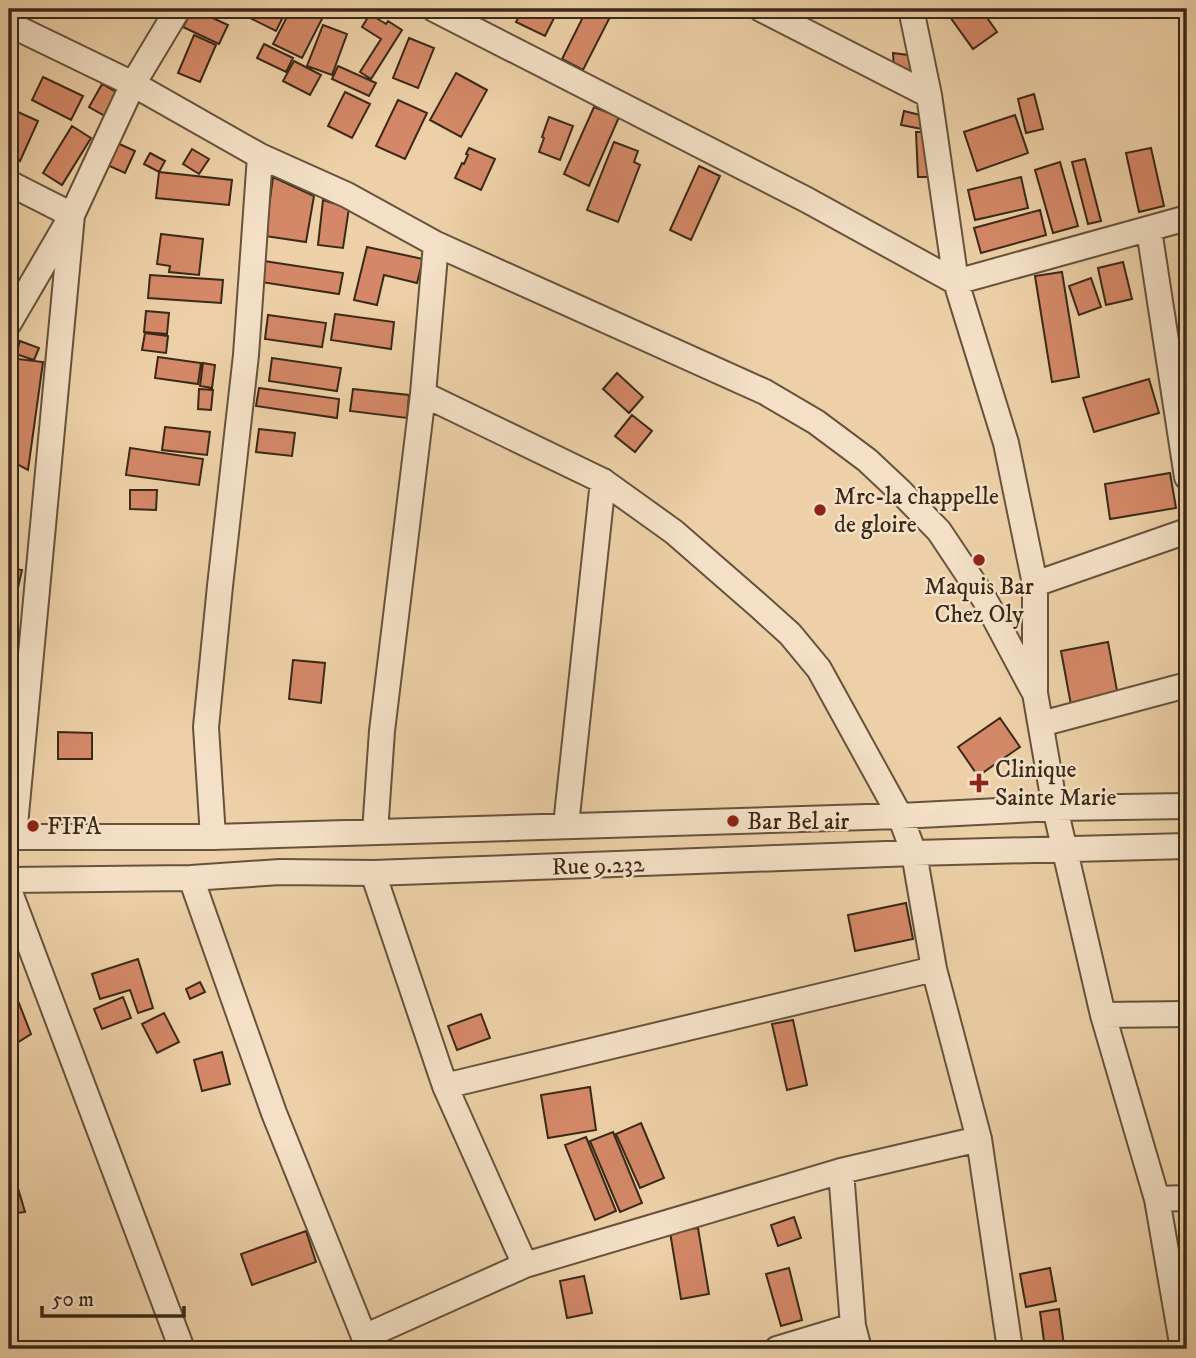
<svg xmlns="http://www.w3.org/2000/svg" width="1196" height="1358" font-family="'IM FELL DW Pica',serif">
<rect width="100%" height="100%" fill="#edd0a7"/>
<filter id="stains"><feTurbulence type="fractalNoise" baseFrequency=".00286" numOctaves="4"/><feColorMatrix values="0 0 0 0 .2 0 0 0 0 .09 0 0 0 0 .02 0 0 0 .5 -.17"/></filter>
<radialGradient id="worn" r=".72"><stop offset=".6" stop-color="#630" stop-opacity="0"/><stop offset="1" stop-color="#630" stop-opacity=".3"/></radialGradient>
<path fill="#d48867" stroke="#3a2918" stroke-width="2" d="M193,9L228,25L219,44L183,27Z
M247,9H259L282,19L276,31L244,15Z
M291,9H327L302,58L273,44Z
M523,9H555L552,15L555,16L545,36L516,22Z
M587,9H593L610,17L583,70L562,59Z
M961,9H981L997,32L973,49L950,17Z
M370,14L386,24L388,21L402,30L371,79L360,72L381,39L362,27Z
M323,25L347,34L332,75L307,66Z
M194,35L216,45L200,82L178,73Z
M409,38L434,48L418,88L393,78Z
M264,44L293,58L286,72L257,58Z
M893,53L908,55L912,76L894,70Z
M294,61L321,75L310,95L283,81Z
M338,66L376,83L369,96L332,79Z
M456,73L487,90L461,137L430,120Z
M43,77L83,96L71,120L32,100Z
M102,84L118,93L105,116L89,107Z
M345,92L370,104L352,138L328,126Z
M1034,94L1043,129L1026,133L1018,99Z
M398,100L427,113L405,159L376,146Z
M594,107L619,117L589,186L564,174Z
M904,111L924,116L922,129L901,125Z
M18,112L38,121L20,161L9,155V150L15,136L9,132Z
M1015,115L1028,153L977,171L964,132Z
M549,117L573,126L560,160L539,152L544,138L542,137Z
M72,126L91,138L62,185L43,173Z
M916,132H931L934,177H918Z
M115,142L135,151L125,173L105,164Z
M614,142L638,151L634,162L640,165L618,222L587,210Z
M469,148L495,159L481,190L455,178L462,163L464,164L468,155L466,154Z
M1151,148L1164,206L1139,212L1126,153Z
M192,149L209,159L199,174L183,164Z
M150,153L165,161L159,172L144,164Z
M1085,159L1101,221L1088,224L1072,162Z
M1060,162L1078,226L1053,233L1035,170Z
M699,166L720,176L691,240L670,230Z
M159,172L232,180L229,205L156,198Z
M273,177L314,196L306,242L265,236Z
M1021,177L1028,208L975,220L968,190Z
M323,200L349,208L343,248L318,245Z
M1040,210L1046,235L981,253L974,228Z
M161,234L203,239L199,275L169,272L170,266L157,264Z
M367,247L423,259L417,283L384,275L377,305L354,300Z
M264,261L343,273L339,294L261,282Z
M1123,262L1132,299L1106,305L1098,268Z
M1062,272L1079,377L1052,382L1035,276Z
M150,275L223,280L221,303L148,298Z
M1091,278L1101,307L1079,315L1069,286Z
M146,311L169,313L167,334L144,332Z
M335,314L394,322L391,349L331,340Z
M268,315L326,323L322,347L265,339Z
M145,333L168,336L166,353L142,350Z
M20,341L39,348L34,360L16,354Z
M158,357L201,363L198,384L155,378Z
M10,358L43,362L28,470L9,460V360Z
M272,358L341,368L337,391L269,381Z
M203,363L215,365L212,388L200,386Z
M617,373L643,397L629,413L603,389Z
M1149,379L1159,413L1094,432L1083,398Z
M259,388L339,399L337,418L256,406Z
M199,389L213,390L211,410L198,409Z
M353,389L409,395L407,418L350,411Z
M632,415L652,431L635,452L615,436Z
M165,427L210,432L207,455L162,450Z
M259,429L295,433L292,456L256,452Z
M130,448L203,459L199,485L126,475Z
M1170,473L1176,508L1110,519L1105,484Z
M130,490H157L156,510L130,509Z
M9,568L22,570L17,592L9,591Z
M1108,642L1118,696L1071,705L1061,651Z
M293,660L325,663L321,703L289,699Z
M1000,718L1020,747L978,776L958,747Z
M58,732L92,733V759H58Z
M906,903L913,939L855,951L848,915Z
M138,959L153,1008L138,1013L130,990L100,999L92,974Z
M200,982L205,992L190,999L186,989Z
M13,988L31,1034L9,1048V990Z
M123,997L131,1018L102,1029L94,1009Z
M164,1013L179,1042L157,1053L142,1024Z
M481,1014L490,1038L457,1050L448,1026Z
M793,1020L807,1085L787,1090L772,1024Z
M222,1052L230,1084L202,1091L194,1060Z
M590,1087L596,1130L548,1138L541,1095Z
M641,1123L664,1178L640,1188L616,1134Z
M613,1132L642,1203L620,1212L590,1141Z
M586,1137L616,1211L595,1220L565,1145Z
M9,1158L25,1212L9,1214Z
M794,1217L801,1238L778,1246L771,1225Z
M698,1228L709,1294L681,1299L670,1232Z
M306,1231L316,1262L252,1285L241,1254Z
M789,1268L802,1320L781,1326L766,1274Z
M1050,1268L1056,1301L1026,1307L1020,1274Z
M584,1276L592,1313L567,1318L560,1281Z
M1059,1309L1064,1345L1045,1348L1040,1312Z"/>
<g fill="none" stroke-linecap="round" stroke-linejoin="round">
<defs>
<path id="minor" d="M434,9L807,200L956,282L1187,218
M761,9L929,95
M911,9L929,95L956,282L1006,443L1035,584V693L1055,808L1103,1015L1157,1199L1183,1349
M9,24L133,84L260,156L347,195L436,244L765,392L816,422L867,460L900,491L939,531L985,600L1033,690
M9,183L72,215L14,836
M1149,230L1187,477
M9,323L72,215L133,84L178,9
M423,394L603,481L674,532L759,606L790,634L819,669L900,816L914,853L934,969L979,1139L1010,1349
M1035,584L1187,531
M1041,724L1187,685
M566,825L603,481
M375,832L382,731L423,394L436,244
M9,837H213L900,816L1055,808L1187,806
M213,837L206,727L220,586L246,355L260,156
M373,873L445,1086L525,1265
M191,878L274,1113L369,1349
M9,880L191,878L280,872L373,873L914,853L1187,846
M9,890L182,1349
M1103,1015L1187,1014
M445,1086L934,969
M841,1171L853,1326L859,1349
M1157,1199L1187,1198
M364,1337L525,1265L841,1171L979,1139
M777,1349L853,1326"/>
</defs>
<use href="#minor" stroke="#67533c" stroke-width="28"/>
<use href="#minor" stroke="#f3e0c6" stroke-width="24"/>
</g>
<g fill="#8f2418" stroke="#f3e0c6" stroke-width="2.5">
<circle cx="820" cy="510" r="7"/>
<circle cx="979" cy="560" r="7"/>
<path d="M975.5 772.5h7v7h7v7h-7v7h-7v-7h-7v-7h7z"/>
<circle cx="733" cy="821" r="7"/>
<circle cx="33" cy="826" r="7"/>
</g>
<g text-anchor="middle" stroke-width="5" stroke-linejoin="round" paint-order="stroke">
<g font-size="24" fill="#3a2918" stroke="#f3e0c6" text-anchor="start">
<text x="834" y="504">Mrc-la chappelle<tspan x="834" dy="28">de gloire</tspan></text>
<text x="979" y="594" text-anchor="middle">Maquis Bar<tspan x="979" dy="28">Chez Oly</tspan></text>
<text x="995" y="777">Clinique<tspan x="995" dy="28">Sainte Marie</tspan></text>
<text x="747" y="829">Bar Bel air</text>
<text x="47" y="834">FIFA</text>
</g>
<g font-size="24" fill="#3a2918" stroke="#f3e0c6">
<text transform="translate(598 865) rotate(-2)" y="8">Rue 9.232</text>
</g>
</g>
<rect width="1196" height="1358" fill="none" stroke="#edd0a7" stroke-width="35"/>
<rect x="10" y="10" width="1175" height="1337" fill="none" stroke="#3a2918" stroke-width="3.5"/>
<rect x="18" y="18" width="1161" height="1323" fill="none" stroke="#3a2918" stroke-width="2"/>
<path d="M42 1306v10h142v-10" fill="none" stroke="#3a2918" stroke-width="3.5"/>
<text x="52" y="1306" font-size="21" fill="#3a2918" stroke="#f3e0c6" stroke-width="5" paint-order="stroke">50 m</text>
<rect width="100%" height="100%" filter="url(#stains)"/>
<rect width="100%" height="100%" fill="url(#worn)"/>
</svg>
